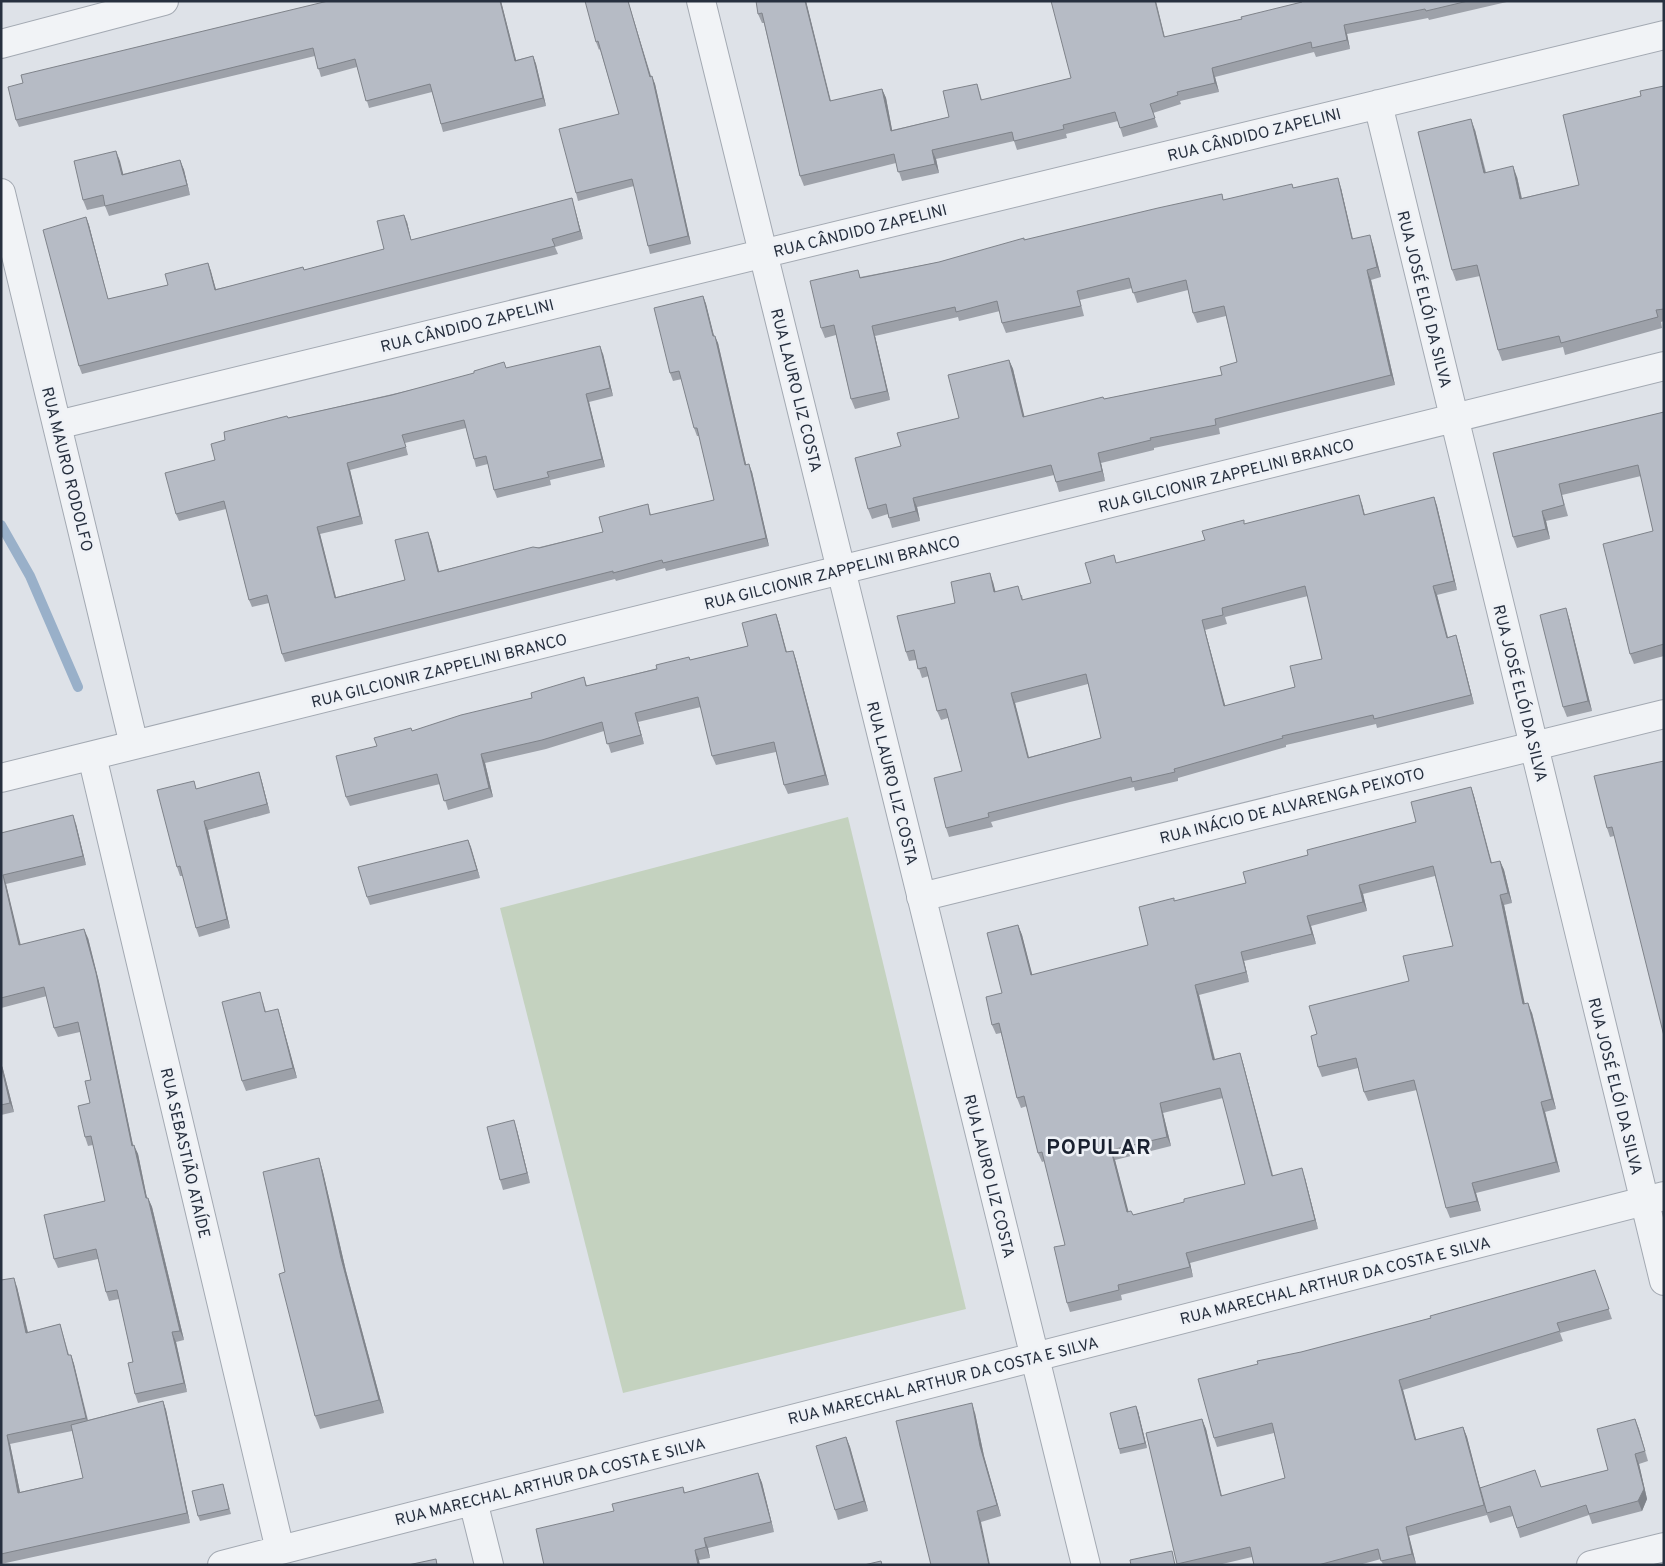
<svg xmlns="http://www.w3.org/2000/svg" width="1665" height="1566" font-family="Overpass,sans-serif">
<rect width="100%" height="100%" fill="#dee2e8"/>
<path fill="#c4d2bf" d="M848,817L966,1309L623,1393L500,908Z"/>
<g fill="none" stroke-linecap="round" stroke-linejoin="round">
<path stroke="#99b0c9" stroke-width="10" d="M1,525L30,576L78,687"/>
<defs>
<path id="street" d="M701,1L1086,1565
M1,44L164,1
M1378,104L1664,1281
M1,193L134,745
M57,425L1664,35
M92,756L280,1550
M1,778L1664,366
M921,897L1664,714
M473,1501L489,1565
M222,1565L1664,1196
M1591,1565L1664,1547"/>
</defs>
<use href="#street" stroke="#a3a9b2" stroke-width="30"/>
<use href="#street" stroke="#f1f3f6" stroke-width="28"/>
</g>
<path fill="#9da1a9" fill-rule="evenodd" d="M501,1L516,60L533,56L536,64L546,106L443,132L432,92L369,108L357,67L321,77L315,56L19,127L16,120Z
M628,1L651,76L655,84L691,244L650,254L648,246L634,186L578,201L576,193L619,114L600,49L599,50L596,42Z
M806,1L831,101L882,89L886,98L892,130L949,117L977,84L982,100L1071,78L1165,37L1242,19L1302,2V1H1511L1429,20L1428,18L1347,34L1350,49L1316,57L1314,52L1215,77L1219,92L1180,101L1181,104L1153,113L1158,127L1123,137L1118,121L1066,134L1067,138L1017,150L1014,141L936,159L939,173L902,181L896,163L804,186L800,176L764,23H762L758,14Z
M1664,86V321L1661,322L1662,328L1565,355L1563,347L1502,361L1498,350L1480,276L1456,281L1452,270L1475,130L1486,172L1517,177L1522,198L1579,185L1641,96Z
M116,151L123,174L180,160L184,170L190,195L109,216L105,206L87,210L83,200Z
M1294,188H1341L1353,239L1373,245L1381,277L1371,280L1395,385L1219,428L1220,434L1154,448V450L1101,463L1105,481L1059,492L1054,475L917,507L920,521L892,528L888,514L872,519L868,509L901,446L959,418L1009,360L1013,369L1024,417L1104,399L1222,375L1237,362L1226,316L1197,323L1193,313L1188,290L1137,303L1132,288L1080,300L1084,316L1006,333L1002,323L1000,311L959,321L958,317L875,336L890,400L855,409L851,399L836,335L825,338L821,328L858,270L860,277L939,262L1024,240L1224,200Z
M572,198L583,239L555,247L558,254L82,374L79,366L86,217L89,225L108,299L168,285L208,263L216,289L304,270L384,249L407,222L411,240Z
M703,296L706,304L714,336L718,343L746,464L752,472L769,546L666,571L665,568L616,581L615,579L285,662L282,654L269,603L252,607L249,600L226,509L179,521L176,514L215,460L225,440L288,418L506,368L603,354L613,396L589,402L605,467L550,480L551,485L497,498L494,490L488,464L476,467L474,459L466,428L405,443L408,455L350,470L363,524L320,534L336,597L405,580L431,540L439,571L603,532L648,504L651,515L714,500L699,436H697L694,428L682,379L673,381L670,373Z
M1664,412V656L1634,664L1630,654L1653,531L1641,476L1562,495L1568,516L1546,521L1550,539L1517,548L1513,537L1493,453Z
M1434,497L1437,506L1457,590L1437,595L1448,637L1456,635L1459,645L1474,704L1377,728L1376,724L1286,745V747L1178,778V781L1135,791L1134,787L1070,802L991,822L993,827L949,837L946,828L962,771L948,718L941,720L937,711L929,676L922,678L916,660L909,661L906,652L955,603L993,582L995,592L1022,595L1023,600L1091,583L1117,563L1205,540L1245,524L1362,504L1365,515ZM1308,596L1322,659L1295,687L1225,706L1205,630L1227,624L1225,617ZM1088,684L1101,738L1029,757L1015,703Z
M776,614L779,623L787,652L793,651L796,660L829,785L788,794L784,785L776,752L716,765L712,756L701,707L638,722L644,744L611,753L604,731L546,749L485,763L493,797L448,810L440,784L350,806L346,797L377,746L412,731L532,698L584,677L587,686L690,660L748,646Z
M1569,618L1592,711L1567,717L1563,707Z
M1664,761L1614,836L1610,837L1607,828Z
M259,772L262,782L270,813L208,830L230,928L199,937L196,928L183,876H180L177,867L197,789Z
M1471,787L1474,796L1492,863L1500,861L1504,870L1512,903L1504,905L1524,1004L1532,1013L1556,1109L1545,1112L1560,1172L1476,1193L1481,1211L1450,1218L1446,1208L1417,1090L1368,1101L1364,1092L1358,1068L1322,1077L1318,1067L1317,1034L1409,981L1453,946L1435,876L1363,894L1367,911L1311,926L1316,944L1244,961L1249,982L1199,995L1215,1059L1240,1053L1243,1063L1273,1175L1305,1178L1318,1229L1190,1263L1193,1277L1121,1295L1122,1300L1070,1312L1067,1303L1065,1245L1045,1161L1042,1162L1038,1153L1027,1106L1021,1108L1017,1098L1001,1033L996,1034L992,1025L1002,993L1018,925L1022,935L1032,975L1148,945L1175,901L1246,883L1308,855L1416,822ZM1223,1098L1245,1184L1184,1202L1133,1215L1128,1212L1115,1160L1171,1146L1163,1113Z
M76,824L86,865L6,884L20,945L88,938L99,982L133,1145L138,1154L147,1198H148L152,1207L184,1340L176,1342L187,1392L138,1403L135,1394L133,1362L119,1299L109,1301L106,1292L98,1259L58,1268L54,1259L105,1201L93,1145L88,1146L85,1137L90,1103L91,1080L80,1032L58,1037L54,1028L47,996L1,1008V833Z
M468,840L480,878L370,905L367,897Z
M263,1002L266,1012L278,1009L281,1019L297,1078L246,1091L242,1081Z
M1,1063L3,1069L14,1112L1,1115Z
M517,1130L530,1183L503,1190L500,1180Z
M319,1158L323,1172L346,1271L384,1413L320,1429L315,1416L285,1272Z
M1595,1270L1612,1319L1560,1333L1563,1341L1403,1390L1416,1440L1463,1427L1467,1437L1480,1487H1541L1608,1470L1635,1419L1648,1461L1639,1464L1647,1499L1642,1511L1592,1524L1589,1515L1520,1538L1513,1516L1490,1523L1487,1515L1409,1536L1416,1564L1411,1565H1383L1381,1559L1359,1565H1254L1252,1557L1218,1565H1178L1146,1433L1202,1419L1206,1429L1222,1496L1285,1478L1274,1433L1217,1447L1214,1438L1258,1364L1431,1318Z
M1,1280L17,1287L28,1332L60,1324L63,1334L69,1355H71L74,1364L88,1420L163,1401L166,1410L190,1523L1,1564ZM72,1431L83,1478L20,1492L10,1444Z
M1138,1411L1147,1448L1120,1454L1119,1449Z
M975,1413L984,1456L1001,1516L981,1522L931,1565Z
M846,1437L850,1447L868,1511L838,1520L835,1510Z
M758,1473L762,1483L774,1532L708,1548L710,1558L699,1560L614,1511L683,1487L685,1493Z
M223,1484L231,1514L200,1521L198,1516Z"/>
<path fill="#7f838a" d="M500,1H501L518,68L515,61Z
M628,1L653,84L650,77Z
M805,1H806L833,111L830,101Z
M1155,1H1156L1167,46L1164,37Z
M1344,25L1347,34L1350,49L1347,40Z
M533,56L536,64L546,106L543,98Z
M1212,68L1215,77L1219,92L1215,83Z
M652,76L655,84L691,244L688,236Z
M882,89L886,98L894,140L891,131Z
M1471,119L1475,130L1488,184L1484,173Z
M932,150L936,159L939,173L935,164Z
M116,151L120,161L126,185L122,175Z
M180,160L184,170L190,195L187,185Z
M1513,166L1517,177L1524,210L1520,199Z
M1338,178L1341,188L1355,249L1352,239Z
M572,198L574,206L583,239L580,231Z
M404,215L407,222L413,248L411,240Z
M86,217L89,225L110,307L108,299Z
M1370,235L1373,245L1381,277L1377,267Z
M208,263L211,271L218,298L215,290Z
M1367,270L1371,280L1395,385L1391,375Z
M703,296L706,304L716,344L713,336Z
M872,326L875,336L890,400L887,391Z
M715,336L718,343L748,473L745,465Z
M600,346L603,354L613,396L610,388Z
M1009,360L1013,369L1027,427L1023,417Z
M586,394L589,402L605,467L602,459Z
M1098,453L1101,463L1105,481L1102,471Z
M347,463L350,470L363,524L360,516Z
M749,464L752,472L769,546L766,538Z
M1359,495L1362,504L1367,525L1364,515Z
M1434,497L1437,506L1457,590L1454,581Z
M913,498L917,507L920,521L916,511Z
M1542,511L1546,521L1550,539L1546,529Z
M317,527L320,534L338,606L335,598Z
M428,532L431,540L441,579L438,572Z
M990,573L993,582L998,601L994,592Z
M1433,586L1437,595L1450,647L1447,638Z
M1566,608L1569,618L1592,711L1588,701Z
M776,614L779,623L789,662L786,652Z
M1202,620L1205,630L1228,716L1224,706Z
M1456,635L1459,645L1474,704L1471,695Z
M793,651L796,660L829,785L825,775Z
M1011,693L1015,703L1031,767L1028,758Z
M635,713L638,722L644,744L641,735Z
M481,754L485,763L493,797L489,788Z
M259,772L262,782L270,813L267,804Z
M1471,787L1474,796L1494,873L1491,863Z
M73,815L76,824L86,865L83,856Z
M204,821L208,830L230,928L227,919Z
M468,840L471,847L480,878L477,870Z
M1500,861L1504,870L1512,903L1508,893Z
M3,875L6,884L23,954L19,945Z
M1359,885L1363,894L1367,911L1363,902Z
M1500,895L1504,905L1527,1014L1523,1004Z
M1307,916L1311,926L1316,944L1312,934Z
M1018,925L1022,935L1035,985L1031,975Z
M84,929L88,938L99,982L135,1155L132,1146Z
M1241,952L1244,961L1249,982L1246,972Z
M1195,985L1199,995L1217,1069L1213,1060Z
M1528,1003L1532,1013L1556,1109L1552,1099Z
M278,1009L281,1019L297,1078L293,1068Z
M1240,1053L1243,1063L1275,1185L1272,1176Z
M1,1063L3,1069L14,1112L10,1103Z
M1541,1102L1545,1112L1560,1172L1556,1162Z
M1160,1103L1163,1113L1171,1146L1167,1137Z
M514,1120L517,1130L530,1183L527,1173Z
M134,1145L138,1154L149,1208L146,1198Z
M1111,1150L1115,1160L1131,1221L1127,1212Z
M319,1158L323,1172L346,1271L384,1413L379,1400L341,1258Z
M1302,1168L1305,1178L1318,1229L1315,1220Z
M1472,1183L1476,1193L1481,1211L1477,1201Z
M148,1198L152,1207L184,1340L180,1331Z
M1186,1253L1190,1263L1193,1277L1190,1267Z
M14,1278L17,1287L30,1342L26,1333Z
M172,1332L176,1342L187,1392L184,1383Z
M71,1355L74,1364L89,1427L86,1418Z
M1399,1380L1403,1390L1419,1450L1415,1440Z
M163,1401L166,1410L190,1523L187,1513Z
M972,1403L975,1413L984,1456L1001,1516L997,1505L980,1446Z
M1136,1406L1138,1411L1147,1448L1145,1443Z
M1202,1419L1206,1429L1224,1506L1221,1496Z
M1635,1419L1639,1429L1648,1461L1645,1451Z
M1463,1427L1467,1437L1487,1515L1484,1505Z
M7,1435L10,1444L22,1502L18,1493Z
M846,1437L850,1447L868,1511L864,1501Z
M1635,1454L1639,1464L1647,1499L1642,1511L1638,1501Z
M758,1473L762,1483L774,1532L771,1522Z
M977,1511L981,1522L990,1565H989Z
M1406,1527L1409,1536L1416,1564L1412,1554Z
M704,1538L708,1548L710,1558L706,1547Z
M695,1550L699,1560L700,1565H698Z"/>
<path fill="#b6bbc5" stroke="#7f838a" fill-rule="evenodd" d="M328,1H500L515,61L533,56L543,98L441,124L430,84L366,101L355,59L318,69L313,48L16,120L8,87L23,83L21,75Z
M585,1H628L650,77L652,76L688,236L648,246L632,179L576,193L559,129L619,114L598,41L596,42Z
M756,1H805L830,101L882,89L891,131L949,117L943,91L977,84L981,100L1071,78L1051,1H1155L1164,37L1242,19L1241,17L1302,2V1H1468L1426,11L1425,9L1344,25L1347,40L1312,48L1311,42L1212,68L1215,83L1177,92L1178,95L1150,104L1155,118L1120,128L1115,112L1063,125L1064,129L1014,141L1012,132L932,150L935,164L898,172L894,154L800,176L762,13L758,14Z
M1664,86V309L1656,310L1658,317L1561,343L1559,336L1498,350L1477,265L1452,270L1418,132L1471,119L1484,173L1513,166L1520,199L1579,185L1563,115L1641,96L1640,91Z
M116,151L122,175L180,160L187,185L105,206L103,195L83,200L74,161Z
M1338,178L1352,239L1370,235L1377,267L1367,270L1391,375L1215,419L1216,425L1150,438L1151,440L1098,453L1102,471L1056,482L1051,465L913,498L916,511L889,518L886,504L868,509L855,458L901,446L897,433L959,418L948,375L1009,360L1023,417L1103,397L1104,399L1222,375L1220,367L1237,362L1224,306L1193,313L1186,280L1133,293L1129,278L1077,291L1081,306L1002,323L997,301L956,312L955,307L872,326L887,391L851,399L834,325L821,328L810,281L858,270L860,278L939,262L1024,238V240L1158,208L1222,194L1223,200L1292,184L1293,188Z
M572,198L580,231L552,239L555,246L79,366L43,230L86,217L108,299L168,285L165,274L208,263L215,290L303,267L304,270L384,249L377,221L404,215L411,240Z
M703,296L713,336H715L745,465L749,464L766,538L663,563L662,560L613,573V571L282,654L267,595L249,600L224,501L176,514L165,473L215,460L211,444L225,440L224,432L287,416L288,418L392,395L474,373V371L504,362L506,368L600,346L610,388L586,394L602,459L547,472L549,477L494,490L486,456L474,459L464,420L402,435L406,447L347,463L360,516L317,527L335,598L405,580L395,540L428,532L438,572L533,547L539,548L603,532L599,517L648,504L650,515L714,500L697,428H694L679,371L670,373L654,308Z
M1664,412V644L1630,654L1603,544L1653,531L1638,465L1559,484L1564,505L1542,511L1546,529L1513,537L1493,453Z
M1359,495L1364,515L1434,497L1454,581L1433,586L1447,638L1456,635L1471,695L1374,719L1373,715L1282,736L1283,738L1174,769L1175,772L1132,782L1131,777L1067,793L988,813L989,817L946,828L934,778L962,771L946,709L937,711L926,667L918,669L914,650L906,652L897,616L955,603L951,582L990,573L994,592L1018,586L1022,600L1091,583L1085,563L1114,555L1116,563L1205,540L1202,531L1244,520V524ZM1305,586L1322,659L1290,666L1295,687L1224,706L1202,620L1223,615L1222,608ZM1086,674L1101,738L1028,758L1011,693Z
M1566,608L1588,701L1563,707L1540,615Z
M776,614L786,652L793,651L825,775L784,785L774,742L712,756L698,697L635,713L641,735L607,744L602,722L542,740L481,754L489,788L444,801L437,774L346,797L336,756L377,746L374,738L411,728L412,731L461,715L532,698L531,693L584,677L586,686L657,669L656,665L689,657L690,660L748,646L742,623Z
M1664,761V1036L1612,827L1607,828L1594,776Z
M259,772L267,804L204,821L227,919L196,928L180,866L177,867L157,790L194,781L196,789Z
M1471,787L1491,863L1500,861L1508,893L1500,895L1523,1004L1528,1003L1552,1099L1541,1102L1556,1162L1472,1183L1477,1201L1446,1208L1414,1080L1364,1092L1356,1058L1318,1067L1311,1036L1317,1034L1309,1006L1409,981L1403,956L1453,946L1433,866L1359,885L1363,902L1307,916L1312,934L1241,952L1246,972L1195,985L1213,1060L1240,1053L1272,1176L1302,1168L1315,1220L1186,1253L1190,1267L1118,1285L1119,1290L1067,1303L1054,1247L1065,1245L1042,1152L1038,1153L1024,1096L1017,1098L999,1023L992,1025L986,997L1002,993L987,933L1018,925L1031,975L1148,945L1139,907L1174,898V901L1246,883L1243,872L1308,855L1307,850L1416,822L1411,802ZM1220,1088L1245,1184L1184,1199V1202L1133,1215L1131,1211L1127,1212L1111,1150L1167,1137L1160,1103Z
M73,815L83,856L3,875L19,945L84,929L96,973L132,1146L134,1145L146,1198H148L180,1331L172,1332L184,1383L135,1394L128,1363L133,1362L117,1290L106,1292L96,1249L54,1259L44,1215L105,1201L91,1136L85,1137L78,1106L90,1103L85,1081L91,1080L78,1022L54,1028L44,987L1,998V833Z
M468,840L477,870L367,897L358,867Z
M260,992L265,1012L278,1009L293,1068L242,1081L222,1002Z
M1,1065L10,1103L1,1105Z
M514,1120L527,1173L500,1180L487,1127Z
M319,1158L341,1258L379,1400L315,1416L279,1274L285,1272L263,1172Z
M1595,1270L1609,1309L1557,1323L1560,1331L1399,1380L1415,1440L1463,1427L1484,1505L1406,1527L1412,1554L1381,1561L1378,1549L1318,1565H1254L1250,1547L1177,1564L1146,1433L1202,1419L1221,1496L1285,1478L1272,1423L1214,1438L1198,1379L1258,1364L1257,1361L1301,1352L1431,1318L1430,1316Z
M14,1278L26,1333L60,1324L68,1355H71L86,1418L7,1435L18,1493L83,1478L71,1425L163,1401L187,1513L1,1554V1280Z
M972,1403L980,1446L997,1505L977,1511L989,1565H931L896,1421Z
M1136,1406L1145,1443L1119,1449L1110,1413Z
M1635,1419L1645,1451L1635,1454L1644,1489L1638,1501L1589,1514L1586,1505L1517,1528L1510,1506L1487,1513L1480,1488L1535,1470L1541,1487L1608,1470L1597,1429Z
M846,1437L864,1501L835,1510L816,1446Z
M758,1473L771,1522L704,1538L706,1547L695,1550L698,1565H544L536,1529L614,1511L612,1504L683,1487L684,1493Z
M223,1484L229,1509L198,1516L192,1491Z
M1172,1551L1175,1565H1131L1130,1560Z
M436,1559L437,1565H408Z
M881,1561L882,1565H864Z"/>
<g text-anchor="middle" stroke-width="5" stroke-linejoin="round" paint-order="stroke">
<g font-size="16" fill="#27303f" stroke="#eef1f6">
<text transform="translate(1254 134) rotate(-14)" y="6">RUA CÂNDIDO ZAPELINI</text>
<text transform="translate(860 230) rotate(-14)" y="6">RUA CÂNDIDO ZAPELINI</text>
<text transform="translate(1425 299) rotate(76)" y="6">RUA JOSÉ ELÓI DA SILVA</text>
<text transform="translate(467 325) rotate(-14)" y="6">RUA CÂNDIDO ZAPELINI</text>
<text transform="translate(797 390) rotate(76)" y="6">RUA LAURO LIZ COSTA</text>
<text transform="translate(68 469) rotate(76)" y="6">RUA MAURO RODOLFO</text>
<text transform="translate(1226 475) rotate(-14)" y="6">RUA GILCIONIR ZAPPELINI BRANCO</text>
<text transform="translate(832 572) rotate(-14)" y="6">RUA GILCIONIR ZAPPELINI BRANCO</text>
<text transform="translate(439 670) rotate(-14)" y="6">RUA GILCIONIR ZAPPELINI BRANCO</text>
<text transform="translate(1521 693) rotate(76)" y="6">RUA JOSÉ ELÓI DA SILVA</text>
<text transform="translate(893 783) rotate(76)" y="6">RUA LAURO LIZ COSTA</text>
<text transform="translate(1292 805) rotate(-14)" y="6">RUA INÁCIO DE ALVARENGA PEIXOTO</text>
<text transform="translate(1616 1086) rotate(76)" y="6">RUA JOSÉ ELÓI DA SILVA</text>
<text transform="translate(186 1153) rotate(77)" y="6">RUA SEBASTIÃO ATAÍDE</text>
<text transform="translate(990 1176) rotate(76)" y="6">RUA LAURO LIZ COSTA</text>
<text transform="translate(1335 1280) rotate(-14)" y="6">RUA MARECHAL ARTHUR DA COSTA E SILVA</text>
<text transform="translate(943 1380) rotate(-14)" y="6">RUA MARECHAL ARTHUR DA COSTA E SILVA</text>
<text transform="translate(550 1481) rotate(-14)" y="6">RUA MARECHAL ARTHUR DA COSTA E SILVA</text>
</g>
<g font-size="21" font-weight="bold" letter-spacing="1" fill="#1a2130" stroke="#eef1f6">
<text x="1099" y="1154">POPULAR</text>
</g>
</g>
<rect width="1665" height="1566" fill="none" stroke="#27303f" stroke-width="5"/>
</svg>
